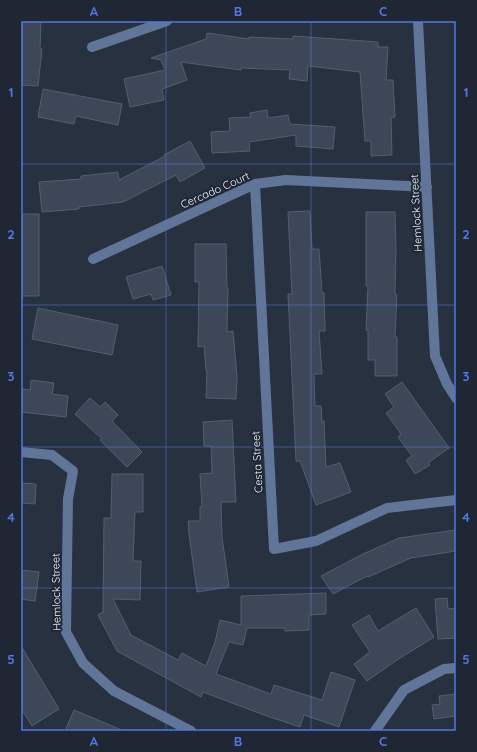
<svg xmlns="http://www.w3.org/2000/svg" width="477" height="752" font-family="Quicksand,sans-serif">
<rect width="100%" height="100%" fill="#28313f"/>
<path fill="#3e4757" stroke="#545e6e" d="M21,21H41L40,49H42L38,86L21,85Z
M207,33L249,39V37L293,39V36L378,42V47H388L386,80H393L395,117L391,118L392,155L371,156V141H365L360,72L308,66L307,81L289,79L290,70L241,68V70L181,62L187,80L162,89L164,100L130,107L124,79L165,70L161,60L151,58L206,39Z
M43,89L122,104L118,125L76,116L74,124L38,117Z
M267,110L268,118L288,115L290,124L335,127L333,149L296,146V135L249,142L250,151L212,153L211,132L230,131L229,118L251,117L250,113Z
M190,141L205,168L180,182L176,175L123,202L79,207V209L42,212L39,182L81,179V176L118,172L119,180L165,156L164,155Z
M310,211L312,249H319L322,293H324L325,331H319L322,374H314L315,406H321L322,422L324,421L326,467L340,463L351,492L316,505L300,461H296L288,294H292L288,212Z
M366,212H395L396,249L395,294L397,295L395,337H397V376H375V360H368V330H366L368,286H366Z
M21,214H39V296H21Z
M195,244H226L227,288H228L227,332L233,331L237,376L236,399L206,398L207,371H206L204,346L198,347L199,282H195Z
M162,266L171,295L153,300L151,294L133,299L126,277Z
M38,308L118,325L112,355L32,339Z
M31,380L54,383L52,394L68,396L66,417L21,412V389L30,390Z
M402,382L449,448L428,463L430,465L415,474L406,460L412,456L398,437L401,434L386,413L394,407L385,394Z
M90,398L100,407L105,402L118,415L112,421L142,452L127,467L100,440L102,439L75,414Z
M232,420L236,502H221L222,537L229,587L197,592L189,534L188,521H200V507H202L200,474L212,473L211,446H204L203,422Z
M112,474H143V512H135L133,561H141L140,600L113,599L131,635L178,660L182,653L206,666L215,642L220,620L241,625V596L326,593V614L309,615V630L285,631V628H247L243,645L229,642L216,674L271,694L274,685L322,700L331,672L355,680L339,727L304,715L300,727L264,715L203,692L201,697L117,651L98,615L103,612L104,518H111Z
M21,483L36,484L35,504L21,503Z
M456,530V551L411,558L368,577L367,576L333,594L321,576L363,554L399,538Z
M21,570L39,572L35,601L21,599Z
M447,598L448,609L456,608V638L438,639L435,599Z
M416,608L434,637L397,660L367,681L354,664L370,652L352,625L369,615L378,631Z
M21,646L59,709L32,726L21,708Z
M456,694V716L434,719L432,705L440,704L439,696Z
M74,710L124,731H65Z"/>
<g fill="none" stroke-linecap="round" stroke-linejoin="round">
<path stroke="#617599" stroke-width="10" d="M418,21L435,356L447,384L456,398
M92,47L167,21
M255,184L274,549L316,541L387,508L456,500
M93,259L255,184L286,180L427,187
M21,452L52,455L73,471L68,499L66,632L83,663L114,691L191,731
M375,731L404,690L444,669L456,668"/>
</g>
<path fill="none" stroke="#5178e2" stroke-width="1" stroke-opacity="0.55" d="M166,21V731M311,21V731M21,164H456M21,305H456M21,447H456M21,588H456"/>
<g text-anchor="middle" stroke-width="4" stroke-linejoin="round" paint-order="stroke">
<g font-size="11" fill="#eef4fe" stroke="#1f2735">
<text transform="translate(215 190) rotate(-24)" y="4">Cercado Court</text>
<text transform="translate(416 213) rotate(-93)" y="4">Hemlock Street</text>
<text transform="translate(257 462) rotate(-93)" y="4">Cesta Street</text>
<text transform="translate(56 592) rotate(-91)" y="4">Hemlock Street</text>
</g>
</g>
<rect width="477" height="752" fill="none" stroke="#1f2735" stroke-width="44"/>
<rect x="22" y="22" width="433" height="708" fill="none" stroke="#5178e2" stroke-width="1.5"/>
<g font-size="13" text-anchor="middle" font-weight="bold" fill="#5178e2">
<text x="94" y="16">A</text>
<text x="238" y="16">B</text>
<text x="383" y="16">C</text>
<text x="11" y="97">1</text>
<text x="466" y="97">1</text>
<text x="11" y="239">2</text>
<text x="466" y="239">2</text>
<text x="11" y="381">3</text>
<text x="466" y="381">3</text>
<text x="11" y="522">4</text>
<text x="466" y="522">4</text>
<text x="11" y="664">5</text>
<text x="466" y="664">5</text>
<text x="94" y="746">A</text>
<text x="238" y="746">B</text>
<text x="383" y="746">C</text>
</g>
</svg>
